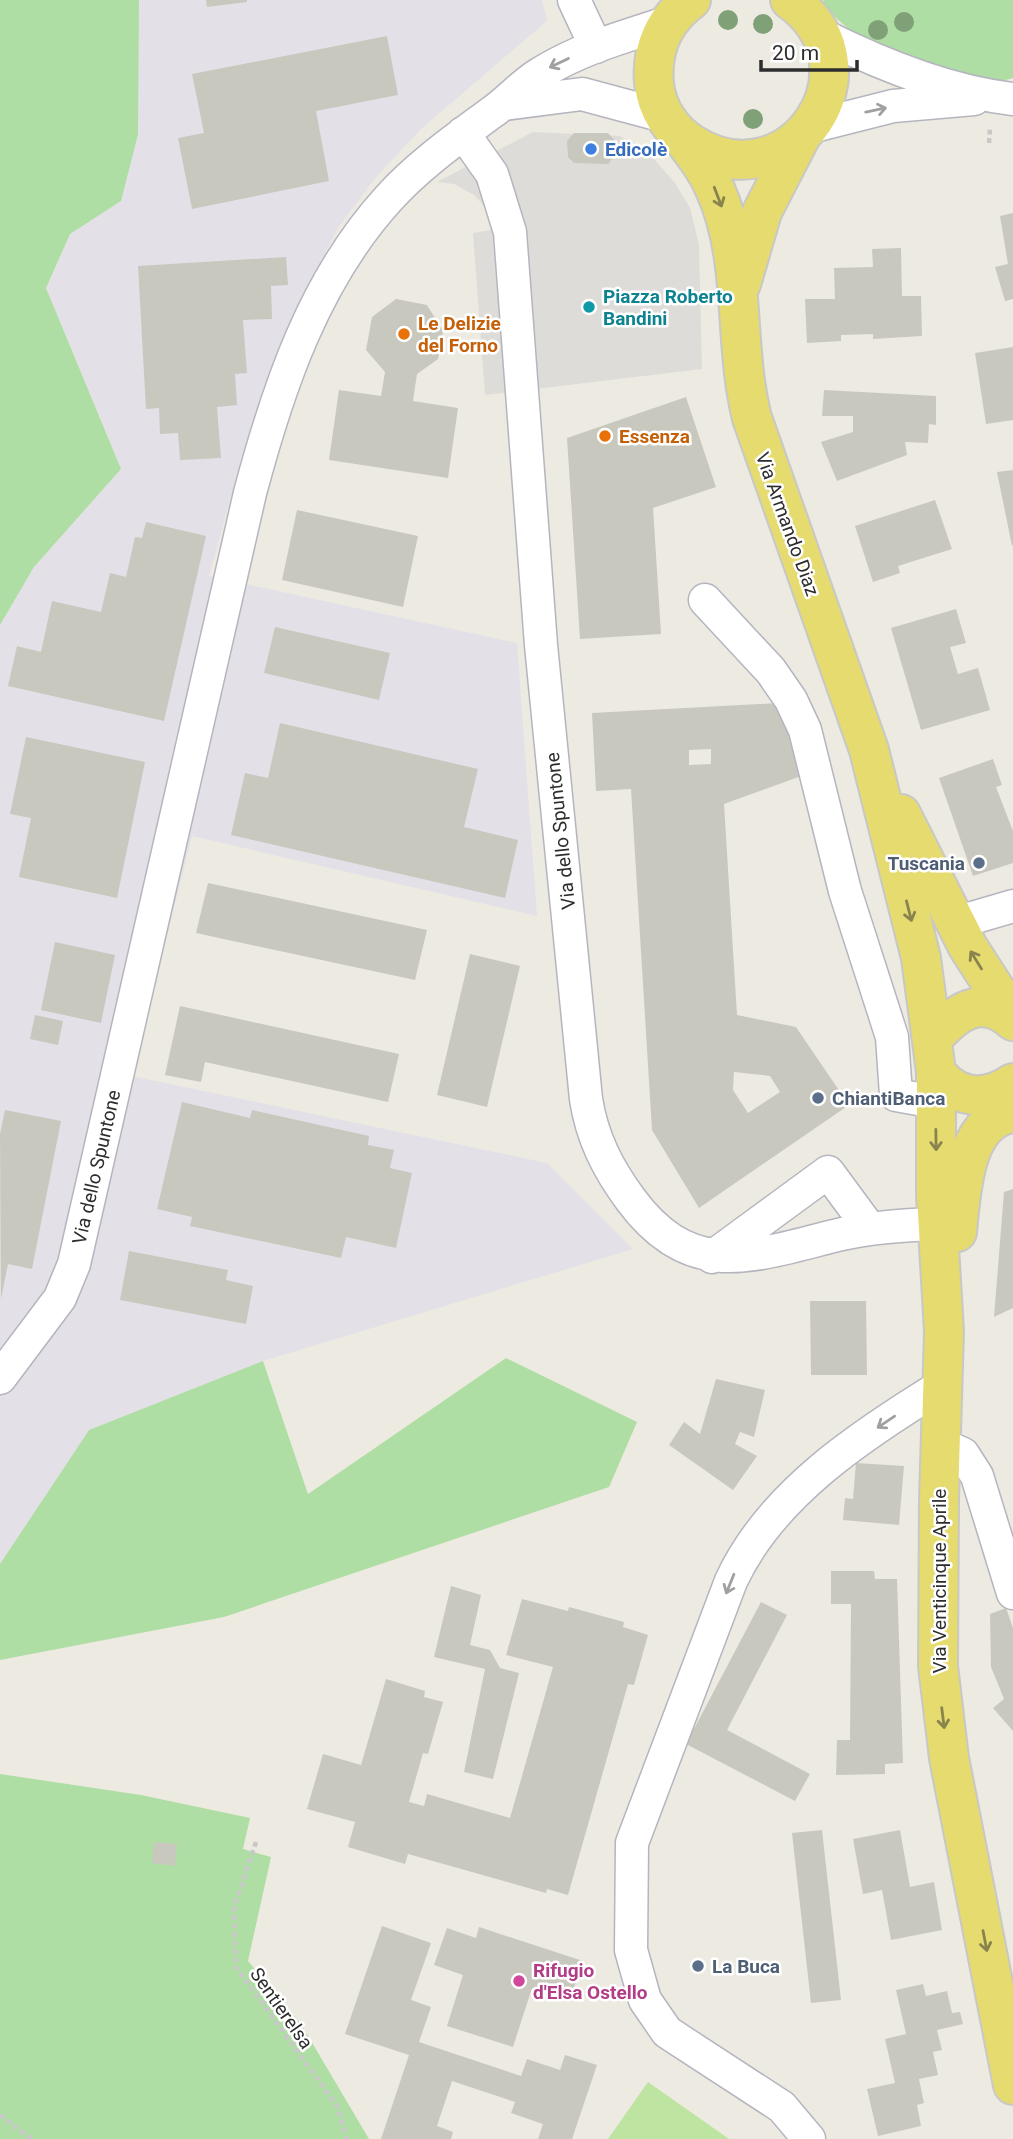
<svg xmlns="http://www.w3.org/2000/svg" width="1013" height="2139" font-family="Roboto,sans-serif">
<rect width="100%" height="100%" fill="#edeae1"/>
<path fill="#e3e1e7" d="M139,0H542L547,21L420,130L376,177L338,228L303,297L270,375L237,475L209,576L517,643L537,916L192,836L132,1076L547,1163L633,1249L263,1361L89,1430L0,1564V625L34,567L121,469L46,288L70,234L121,201Z"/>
<path fill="#aedea3" d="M0,0H139L138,134L121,201L70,234L46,288L121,469L34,567L0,625Z
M824,0H1013V78C986,90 894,55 867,41C849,31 835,17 820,3Z
M506,1358L637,1422L609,1487L224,1617L0,1660V1564L89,1430L263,1361L308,1494Z
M0,1774L141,1795L250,1818L243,1849L271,1857L248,1961L301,2024L369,2139H0Z"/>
<path fill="#bde4a0" d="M648,2082L729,2139H608Z"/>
<path fill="#dedcd8" d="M533,132L620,136L646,150L675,183L690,208L699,245L702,369L485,395L473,233L497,229L489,211L474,195L454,184L437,182Z"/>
<path fill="#c9c8bf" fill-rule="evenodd" d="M206,0H247V2L207,7Z
M387,36L398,95L316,111L329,181L192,209L178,138L204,133L192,74Z
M574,133H608L615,141L613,158L608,164L574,163L568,157L567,141Z
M1013,213V299L1005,301L995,267L1008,264L1000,216Z
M901,248L902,296H921L922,336L873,339V334L841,335V341L807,343L805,299H835L834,268L873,267L872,249Z
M286,257L288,285L271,286L272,319L243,320L247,373L235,374L237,405L217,407L221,458L180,460L178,433L160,434L159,408L146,409L138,266Z
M396,299L427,305L443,331L438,359L417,374L413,401L458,408L448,478L329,460L339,390L381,396L385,372L366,350L372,317Z
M1013,347V420L986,424L975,353Z
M824,390L936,396V425L929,424L928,443L905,442L907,455L837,481L821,442L853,432V416H822Z
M686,397L716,487L653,508L661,634L580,639L567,438Z
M1013,470V545L1012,546L997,472Z
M935,500L952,549L898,566L900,573L873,582L855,526Z
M297,510L418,536L403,607L282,580Z
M146,522L206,536L164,721L8,686L17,646L41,652L52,601L101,612L110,573L126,577L135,537L142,538Z
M956,609L966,643L950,647L958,674L978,668L990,710L921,730L891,628Z
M275,627L390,653L379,700L264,673Z
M780,703L804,775L724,804L737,1015L796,1027L849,1105L699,1208L652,1130L631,789L596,791L592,713ZM711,749V764L689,765V750ZM734,1072L770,1076L780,1092L748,1113L733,1090Z
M280,723L478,769L464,827L518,840L505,898L231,835L245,773L268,778Z
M26,737L145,762L117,898L19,877L31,818L10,814Z
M993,759L1002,785L996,787L1013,831V863L973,876L939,778Z
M208,883L427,930L415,980L196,933Z
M55,942L115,955L101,1023L41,1010Z
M470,954L520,966L487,1107L437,1095Z
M180,1006L399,1054L388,1102L205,1062L201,1082L165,1075Z
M35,1015L63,1021L58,1045L30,1039Z
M182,1102L250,1118L252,1110L369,1136L368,1145L394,1150L390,1168L412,1173L396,1248L346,1237L341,1258L190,1226L192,1217L157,1209Z
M5,1110L61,1121L32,1269L8,1264L1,1299L0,1134Z
M1013,1189V1308L994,1317L1004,1192Z
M129,1251L228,1270L226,1280L253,1286L246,1324L120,1300Z
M810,1301H866L867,1375H811Z
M716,1379L765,1390L754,1437L740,1432L735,1444L757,1456L733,1490L669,1445L684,1422L700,1434Z
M856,1463L904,1466L899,1525L843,1520L845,1498L853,1499Z
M831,1571H874L875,1579H897L903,1763L885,1764V1774L836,1775L837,1740H850L851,1604H831Z
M451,1586L481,1595L470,1645L490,1650L500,1668L519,1673L493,1779L464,1772L485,1669L434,1657Z
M522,1599L568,1611L569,1607L624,1622L623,1627L648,1635L634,1685L628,1684L568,1895L547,1889L546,1893L408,1854L405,1864L348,1847L355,1822L307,1809L323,1754L361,1765L386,1679L425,1691L424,1697L443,1702L428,1754L423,1753L409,1802L424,1806L427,1794L510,1818L553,1667L506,1655Z
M761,1602L787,1615L727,1730L810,1774L795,1801L686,1744Z
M1006,1608L1013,1628V1731L993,1708L1004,1699L991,1667L990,1614Z
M822,1830L841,2000L811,2003L792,1833Z
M900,1830L910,1887L934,1882L942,1930L891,1940L882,1890L863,1894L853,1839Z
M154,1842L177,1844L175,1866L152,1863Z
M382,1926L431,1943L411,2000L431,2007L419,2042L521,2076L527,2059L560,2070L565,2055L597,2065L572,2139H538L543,2124L511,2113L515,2102L452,2081L437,2126L453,2132L451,2139H381L409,2055L345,2034Z
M479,1927L583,1961L570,2000L532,1988L513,2047L447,2026L463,1975L434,1965L447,1928L476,1938Z
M923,1984L926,1996L947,1991L952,2013L960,2012L963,2024L937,2030L942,2050L933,2052L938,2075L919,2079L924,2103L917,2105L921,2126L878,2136L867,2089L895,2083L885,2039L906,2034L896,1990Z"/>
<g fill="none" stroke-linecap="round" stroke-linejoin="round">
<defs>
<path id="minor" d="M574,0L596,47
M822,35C878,63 950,92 1013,99
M504,104L582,94L664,116
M810,127L893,106L974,99
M463,133L492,174L510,232L541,645L586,1099C592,1138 608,1169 631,1200C693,1284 757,1254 842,1234C873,1227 905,1225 937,1224
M705,600L771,671L791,700L805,730L845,891L892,1037L896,1095L935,1102
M955,923L1013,906
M712,1257L828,1172L870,1229
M0,1378L60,1298L74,1264L250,493C278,388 314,280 389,198C419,165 456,139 491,113C509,101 522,84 541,73C579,49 626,36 669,22
M940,1444L963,1454L977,1476L1013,1593
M809,2139L782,2107L667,2032L645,2000L631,1950L632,1843L731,1581C771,1494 863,1434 943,1385"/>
<path id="major" d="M691,0C664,20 651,49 654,83C656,108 671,131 692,144C790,206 885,68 790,0
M683,139C695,155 707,170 715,189C747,260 733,343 752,418L869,750L921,958L936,1072V1196L944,1331L939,1500L938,1666L949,1758L1013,2085
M741,284L762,212L800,138
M901,814L968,947L1013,1017
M933,1038C956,1012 982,993 1013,1021
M936,1072C956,1099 985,1102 1013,1083
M957,1232C961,1194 963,1119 1013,1113"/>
</defs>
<use href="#minor" stroke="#b5b5bf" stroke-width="35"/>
<use href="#major" stroke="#c8c8c8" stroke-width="42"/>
<path stroke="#c8c8c8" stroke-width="4.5" stroke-dasharray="5 3.5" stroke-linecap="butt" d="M989,143L990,128
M256,1842L234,1908L236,1967L337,2106L347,2139
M0,2115L31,2139"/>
<use href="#minor" stroke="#fff" stroke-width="32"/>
<use href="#major" stroke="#e5db6f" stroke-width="38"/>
</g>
<g fill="#80a178">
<circle cx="728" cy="20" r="10"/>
<circle cx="904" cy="22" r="10"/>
<circle cx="763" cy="24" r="10"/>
<circle cx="878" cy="30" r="10"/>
<circle cx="753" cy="119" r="10"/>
</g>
<defs><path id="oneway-shaft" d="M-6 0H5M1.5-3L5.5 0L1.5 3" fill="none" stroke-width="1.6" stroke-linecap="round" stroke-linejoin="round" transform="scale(1.75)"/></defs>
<g stroke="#a0a0a0">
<use href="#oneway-shaft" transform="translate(559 63) rotate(154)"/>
<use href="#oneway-shaft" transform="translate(876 110) rotate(-12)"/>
<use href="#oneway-shaft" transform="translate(886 1422) rotate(146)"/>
<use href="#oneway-shaft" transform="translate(730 1584) rotate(112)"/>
</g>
<g stroke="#89844e">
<use href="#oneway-shaft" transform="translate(718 197) rotate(69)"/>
<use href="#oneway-shaft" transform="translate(909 911) rotate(76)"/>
<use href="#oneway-shaft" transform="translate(976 960) rotate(-122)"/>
<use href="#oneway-shaft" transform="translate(936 1140) rotate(89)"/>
<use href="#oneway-shaft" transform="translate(943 1718) rotate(83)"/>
<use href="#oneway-shaft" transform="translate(985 1941) rotate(79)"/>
</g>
<circle fill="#3f7fe0" stroke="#fff" stroke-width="2.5" cx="591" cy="149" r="7"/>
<circle fill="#0f9aa8" stroke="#fff" stroke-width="2.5" cx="589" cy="307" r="7"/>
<g fill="#e8710a" stroke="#fff" stroke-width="2.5">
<circle cx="404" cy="334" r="7"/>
<circle cx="605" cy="436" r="7"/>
</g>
<g fill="#5c6f8a" stroke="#fff" stroke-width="2.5">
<circle cx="979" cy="863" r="7"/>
<circle cx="818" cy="1098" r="7"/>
<circle cx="698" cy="1966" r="7"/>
</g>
<circle fill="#d1479c" stroke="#fff" stroke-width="2.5" cx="519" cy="1981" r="7"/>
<g text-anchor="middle" stroke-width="5" stroke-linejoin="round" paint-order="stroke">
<g font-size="19" font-weight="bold" fill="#366cbe" stroke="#fff" text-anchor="start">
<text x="605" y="156">Edicolè</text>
</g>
<g font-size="19" font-weight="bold" fill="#0d838f" stroke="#fff" text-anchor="start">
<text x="603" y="303">Piazza Roberto<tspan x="603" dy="22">Bandini</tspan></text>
</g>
<g font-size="19" font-weight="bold" fill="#c56008" stroke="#fff" text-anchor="start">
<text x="418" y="330">Le Delizie<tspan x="418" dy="22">del Forno</tspan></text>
<text x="619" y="443">Essenza</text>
</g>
<g font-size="19" fill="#2d2d2d" stroke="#fff">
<text transform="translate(788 524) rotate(70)" y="7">Via Armando Diaz</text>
<text transform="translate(560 831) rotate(-96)" y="7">Via dello Spuntone</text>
<text transform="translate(96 1167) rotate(-77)" y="7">Via dello Spuntone</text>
<text transform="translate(939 1581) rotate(-90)" y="7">Via Venticinque Aprile</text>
<text transform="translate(282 2008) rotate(55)" y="7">Sentierelsa</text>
</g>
<g font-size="19" font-weight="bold" fill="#4e5e75" stroke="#fff" text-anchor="start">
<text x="965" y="870" text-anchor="end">Tuscania</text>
<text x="832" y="1105">ChiantiBanca</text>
<text x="712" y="1973">La Buca</text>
</g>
<g font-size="19" font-weight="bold" fill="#b23c85" stroke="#fff" text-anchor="start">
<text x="533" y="1977">Rifugio<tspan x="533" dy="22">d'Elsa Ostello</tspan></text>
</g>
</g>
<path d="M761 60v10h96v-10" fill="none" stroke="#2d2d2d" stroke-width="3.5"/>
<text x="772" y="60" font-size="21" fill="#2d2d2d" stroke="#ffffff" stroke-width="5" paint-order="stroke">20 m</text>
</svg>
